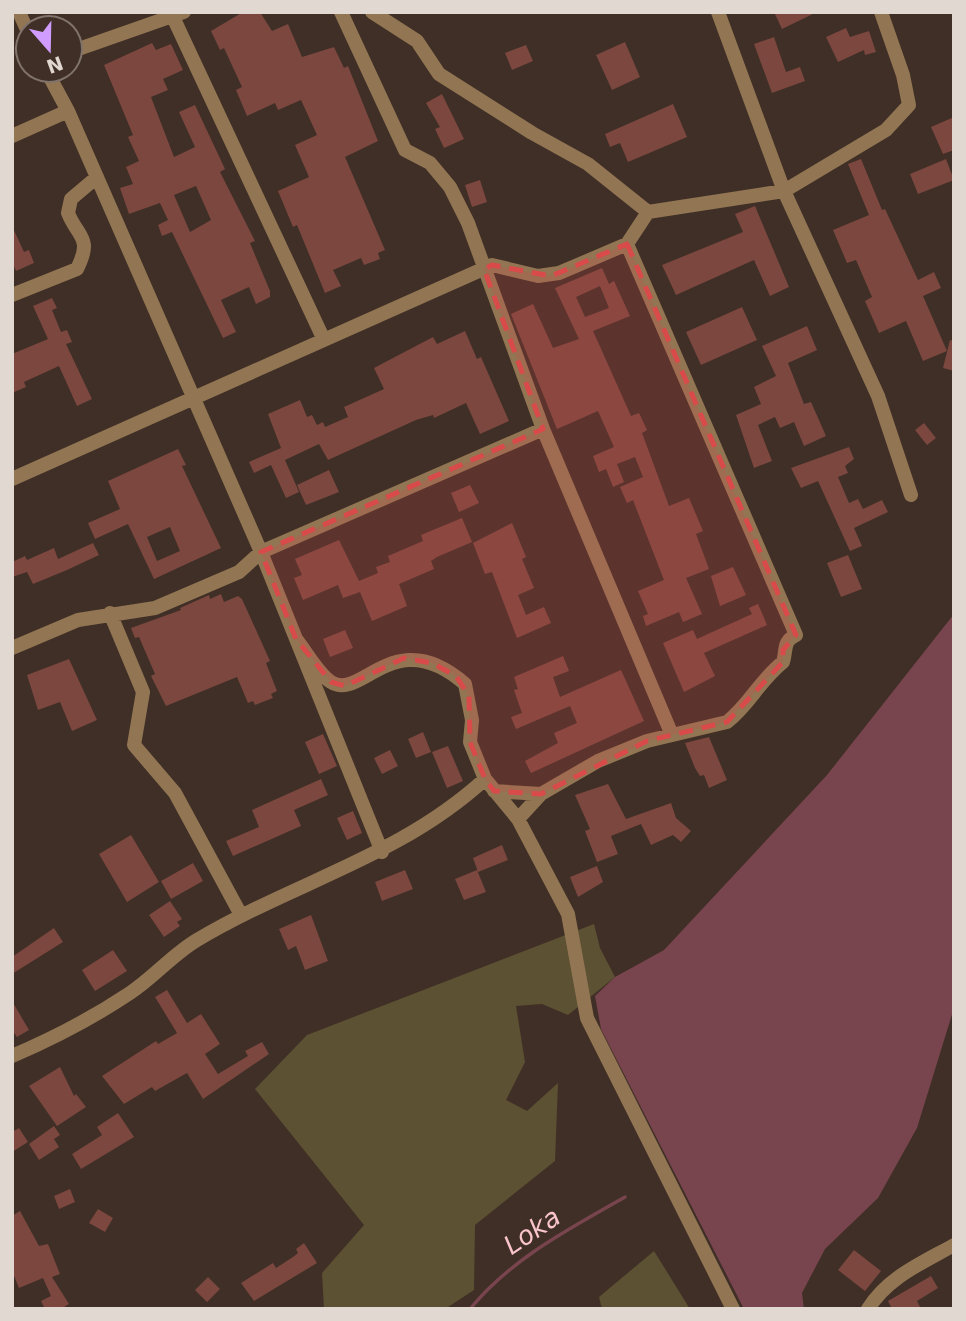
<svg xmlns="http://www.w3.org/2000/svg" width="966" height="1321" font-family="'DejaVu Sans',sans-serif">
<rect width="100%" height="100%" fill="#3f2f26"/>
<path fill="#5c5132" d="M594,924L600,948L615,977L568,1015L542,1004L516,1006L525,1062L506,1100L527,1111L558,1083L555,1161L475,1225L474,1290L445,1309H324L322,1273L364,1225L255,1089L307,1035Z
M654,1251L690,1309H602L599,1297Z"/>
<path fill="#78444d" d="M954,614V1008L917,1128L878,1198L825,1249L802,1293L804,1309H744L601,1029L595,996L615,977L664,950L827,775Z"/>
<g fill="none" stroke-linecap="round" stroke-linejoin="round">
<path stroke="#78444d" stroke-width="3.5" d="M470,1309C512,1258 569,1229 625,1197"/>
</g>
<path fill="#7b473f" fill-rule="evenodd" d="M243,12H260L272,31L288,24L302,57L334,47L344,68L348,66L378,141L345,157L385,250L378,253L380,259L364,265L361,258L333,270L341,286L325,293L297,225L293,227L278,191L309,177L295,145L317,135L301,100L278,110L275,103L247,116L236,90L242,87L224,48L220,50L211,31Z
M774,12H817L782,29Z
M846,28L850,37L869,31L876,52L865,55L864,50L838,62L826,37Z
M774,37L786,72L800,67L805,81L772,93L754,44Z
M625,42L640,77L612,90L596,55Z
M152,43L156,50L171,44L183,70L163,79L168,90L151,97L174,157L195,147L179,112L195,105L225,169L220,172L255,241L250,243L270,291V297L256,304L249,287L221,300L236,332L223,338L172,232L162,236L158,225L168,220L160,203L129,214L120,188L133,184L126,167L139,161L128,137L133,135L104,65ZM196,186L211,220L190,232L174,195Z
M526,45L533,61L512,70L505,53Z
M442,94L464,139L444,148L435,129L440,127L426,103Z
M673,104L687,137L628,162L620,143L610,147L605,134Z
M954,117V150L943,154L931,127Z
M861,159L882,210L885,209L918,280L934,272L941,288L923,296L947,351L923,361L906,321L879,333L865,301L872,297L856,260L847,263L833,230L869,215L848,164Z
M946,159L954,180L918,194L910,174Z
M480,180L487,202L472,207L465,185Z
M755,206L789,287L770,296L754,260L676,295L662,265L743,232L735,214Z
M12,226L24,252L29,250L34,263L16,271L12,262Z
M602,268L609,284L614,281L630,316L593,331L631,416L639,413L647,430L642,433L669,506L689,498L703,531L696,534L709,569L686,578L702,614L683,622L679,612L646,626L643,616L648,614L638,591L664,580L633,500L627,503L620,487L643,477L635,457L617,464L624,482L613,487L606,469L599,472L593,456L614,447L598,411L557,429L511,314L533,304L553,348L579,339L555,288ZM600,286L609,308L585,317L576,297Z
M52,298L57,308L52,310L61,332L67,330L72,342L66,344L92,399L77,406L59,366L24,382L26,387L12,393V354L48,339L33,306Z
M742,307L757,340L701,365L686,332Z
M807,326L817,350L788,363L804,404L811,402L826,436L804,446L794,422L780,428L775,417L758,425L772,461L754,468L736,415L761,404L754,387L776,376L762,346Z
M465,331L477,359L481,357L509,421L480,434L466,403L434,418L433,415L416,420L328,460L319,444L285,460L299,492L286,498L271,465L254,473L249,462L281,448L268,414L300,400L307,417L312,415L317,425L323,422L325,427L348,417L344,407L384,389L374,368L433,337L437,344Z
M950,340L954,341V371L943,368Z
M924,423L936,438L927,445L915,430Z
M849,447L854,459L845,466L848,473L838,477L849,503L858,499L863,509L882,500L888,512L854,528L862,546L850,551L818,481L801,488L791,468Z
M178,449L186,465L182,466L221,548L154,579L128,524L95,539L88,523L120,509L108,481ZM170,527L180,551L157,561L147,537Z
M329,470L339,492L306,505L297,485Z
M470,485L479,503L459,512L451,493Z
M462,518L472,542L437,557L431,561L434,569L399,584L407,606L372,621L360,592L343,598L338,585L303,600L294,578L302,575L295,559L339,540L359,581L378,573L376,567L390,562L388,556L423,541L421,535Z
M512,523L526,557L522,559L534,588L518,595L526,615L544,607L551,623L517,638L492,572L485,574L473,543Z
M93,543L99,555L67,570L33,584L27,572L12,577V562L25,556L27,560L54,548L58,559Z
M848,555L862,589L841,597L827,563Z
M733,567L746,595L720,606L711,576Z
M221,594L224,602L238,596L242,599L270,661L266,663L277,691L271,694L273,698L255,705L253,701L248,703L237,677L166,706L151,676L155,674L139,637L135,638L131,628L181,610L180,608L209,595L210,599Z
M758,604L767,625L704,653L715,676L684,692L663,643L693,630L697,639L752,614L749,608Z
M345,630L353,648L330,657L323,639Z
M563,656L569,671L553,677L560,697L621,670L644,721L531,773L525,761L558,743L554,733L577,723L570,706L516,729L511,717L522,713L514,690L518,689L514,677Z
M69,659L97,720L72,731L60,702L38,710L27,675Z
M423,732L431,752L416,758L408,739Z
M323,734L337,766L319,774L305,742Z
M709,737L727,780L709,788L704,775L700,776L695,768L685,743Z
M448,746L463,781L447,788L432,752Z
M390,750L398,766L382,774L374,758Z
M321,779L328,795L294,810L301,826L233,856L226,841L259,827L252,810Z
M608,784L626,819L671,803L676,818L691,831L681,842L673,835L651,845L641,824L611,836L618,854L597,862L585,831L590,829L575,795Z
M353,811L362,833L347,840L337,818Z
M131,835L159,882L127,902L99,854Z
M502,845L508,860L478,872L473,858Z
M193,863L203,881L171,899L161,881Z
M597,866L603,882L578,897L570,877Z
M405,870L413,889L382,901L375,882Z
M477,870L486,892L464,900L455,879Z
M170,901L182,919L177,922L180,926L164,937L149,915Z
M311,915L328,961L305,970L296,946L288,950L279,929Z
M54,928L63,942L12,974V957Z
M113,950L127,971L95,991L82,970Z
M167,990L187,1023L201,1014L220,1044L205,1054L218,1074L248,1056L245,1051L262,1042L269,1054L203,1099L187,1073L155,1091L152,1087L124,1104L102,1076L156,1041L158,1044L177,1033L155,997Z
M12,1001L29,1030L17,1037L12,1030Z
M60,1067L74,1096L76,1094L86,1107L57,1126L29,1086Z
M118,1113L134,1137L81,1169L72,1154L102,1135L97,1127Z
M54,1126L60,1135L54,1139L59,1147L39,1160L29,1144Z
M19,1128L28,1142L12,1152V1132Z
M70,1189L75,1202L59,1209L54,1196Z
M98,1209L113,1218L105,1232L89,1223Z
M20,1211L39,1246L48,1244L60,1274L52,1277L69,1304L61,1309H45L41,1301L51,1296L43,1278L19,1288L12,1271V1216Z
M304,1243L317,1263L254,1301L241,1283L273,1263L276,1268L293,1257L298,1253L296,1249Z
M854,1250L881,1271L865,1291L838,1270Z
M931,1276L938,1288L917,1301L921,1309H892L888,1301Z
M208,1277L220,1289L207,1302L195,1290Z"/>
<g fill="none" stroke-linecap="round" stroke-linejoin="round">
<path stroke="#927553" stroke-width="14" d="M19,12L28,32
M341,12L405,150L430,163L450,187L468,223L543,429L672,735
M372,12L417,41L439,74L532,133L588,164L648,212
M718,12L784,191L878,396L911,495
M173,17L324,340
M70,52L184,12
M46,70L68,111L261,552L382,852
M12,136L68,111
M12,295L77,269C93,237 78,238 68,213L71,199L97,177
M12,479L492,265L538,276L559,273L627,244L648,212L784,191L886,130L909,105L903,75L881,12
M110,613L143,692L134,745L175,793L241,915
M296,639C306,651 318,674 331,682C361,702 394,622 465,684L472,720L470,742L485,779L518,819L568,914L587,1018L733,1309
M12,648L78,620L155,608L239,572L261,552L543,429
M494,791L541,794
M518,819L541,794L598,761L647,741L727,722C749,705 760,680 783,662C787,650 782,642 796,635L627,244
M12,1056C52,1039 94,1017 130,993C154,977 172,955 197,940C294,882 400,857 485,779
M868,1309C888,1277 922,1263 954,1245"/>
</g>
<path fill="#d84b4a" fill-opacity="0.2" stroke="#d84b4a" stroke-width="5" stroke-dasharray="14 9" stroke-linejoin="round" d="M627,244L796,635L783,650V662L727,722L647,741L541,794L494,791L485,779L470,742L469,696L456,676L432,663L404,658L345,686L331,682L296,639L261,552L543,429L484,269L492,265L551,276Z"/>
<g text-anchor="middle" stroke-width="7" stroke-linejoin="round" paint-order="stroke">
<g font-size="26" font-style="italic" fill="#fac4cc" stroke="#3f2f26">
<text transform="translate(532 1231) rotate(-34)" y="9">Loka</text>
</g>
</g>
<rect width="966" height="1321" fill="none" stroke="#e2d8d2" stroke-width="28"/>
<g transform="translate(49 49) rotate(160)"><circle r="33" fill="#3f2f26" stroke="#80736b" stroke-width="2"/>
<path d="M0-5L12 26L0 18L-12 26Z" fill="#d09dff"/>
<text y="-10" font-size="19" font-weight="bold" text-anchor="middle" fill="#e2d8d2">N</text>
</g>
</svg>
